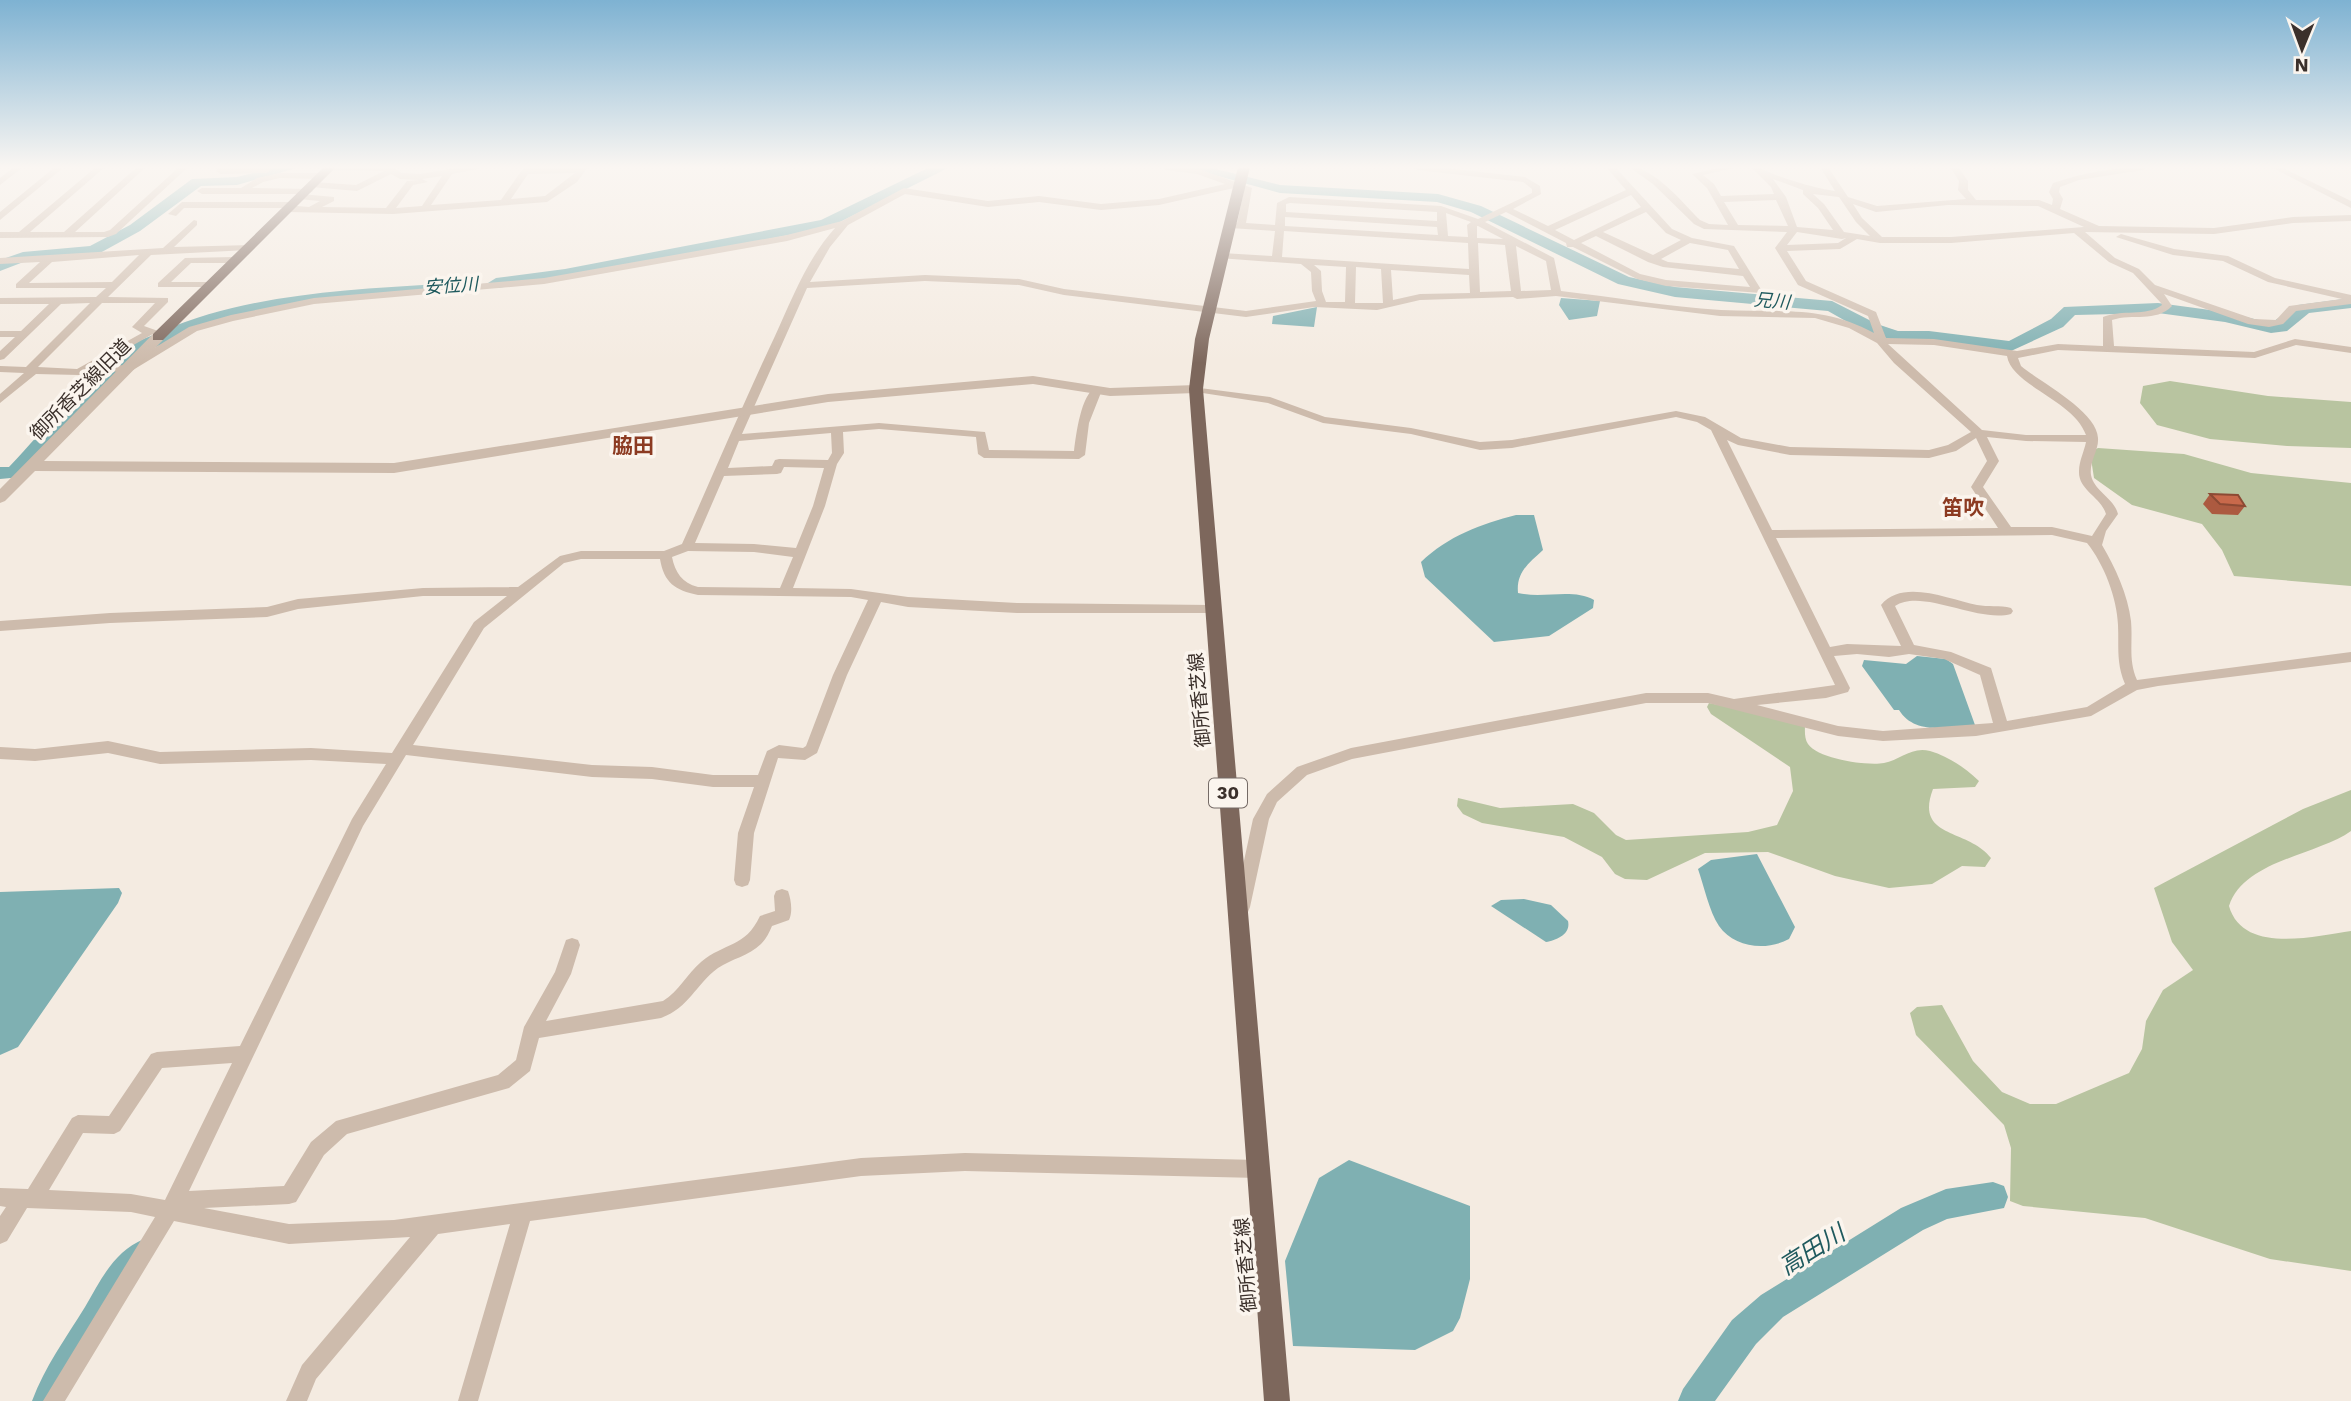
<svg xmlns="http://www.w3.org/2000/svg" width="2351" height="1401" font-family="'Work Sans','Noto Sans JP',sans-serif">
<rect width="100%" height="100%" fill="#f4ebe1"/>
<path fill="#b8c4a0" d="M2170,381L2268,396L2351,402V448L2287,446L2210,439L2157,425L2140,403L2143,386Z
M2098,448L2184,454L2251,473L2351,483V586L2234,576L2222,550L2202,524L2132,505L2094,478L2090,452Z
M1709,703L1805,723C1805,730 1804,738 1808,744C1818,759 1867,766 1884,763C1900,760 1912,746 1930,751C1950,757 1965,768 1979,781L1975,787L1933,789C1914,839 1968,828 1991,858L1985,867L1962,866L1932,884L1889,888L1835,876L1768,852L1705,853L1647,880L1625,879L1615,874L1602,857L1564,837L1482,823L1463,814L1457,806L1458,798L1500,808L1573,804L1594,813L1616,835L1626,840L1748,832L1777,825L1793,791L1790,767L1711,714L1707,707Z
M2351,790V831C2318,855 2244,860 2229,906C2243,955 2315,936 2351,931V1271L2270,1259L2145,1218L2023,1206L2010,1201L2011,1148L2004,1125L1916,1035L1910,1013L1917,1007L1942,1005L1973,1061L2002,1092L2030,1104H2056L2129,1073L2142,1049L2146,1021L2163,990L2193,970L2172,942L2154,888L2303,809Z"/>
<path fill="#7fb0b2" d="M1561,298L1600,301L1597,316L1569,320L1559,305Z
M1317,307L1314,327L1272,324L1273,316Z
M1516,515H1534L1543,550C1529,563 1516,572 1518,593C1543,599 1573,588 1594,600L1593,608L1549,636L1494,642L1425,577L1421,562C1448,536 1481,524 1516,515Z
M1917,656L1946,659L1953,664L1975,725C1950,727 1915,736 1899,710H1894L1862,666L1864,660L1906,664Z
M1757,854L1795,927L1789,939C1767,951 1734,948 1719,926C1709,911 1704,886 1698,869L1711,860Z
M119,888L122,893L118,903L18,1047L0,1055V892Z
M1524,899L1551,905L1568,921C1571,934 1557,940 1546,942L1491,906L1501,900Z
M1349,1160L1470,1206V1279L1460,1318L1453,1331L1415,1350L1293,1346L1285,1261L1319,1178Z
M144,1239L44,1401H32C45,1366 66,1338 85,1307C101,1280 113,1252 144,1239Z"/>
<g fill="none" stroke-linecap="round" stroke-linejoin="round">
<path fill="#7fb0b2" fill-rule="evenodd" d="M277,167H300L237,185L201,186L140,231L100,253L26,261L0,271V260L23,252L90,246L130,225L192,179L237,177Z
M930,167H950L830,227L565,279L496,288L488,283L496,278L565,269L821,220Z
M1185,167H1208L1280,185L1438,194L1481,206L1629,277L1675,287L1832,301L1877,324L1898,331H1929L2009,341L2051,319L2064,307L2158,303L2225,312L2271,323L2298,305L2351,298V308L2309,313L2287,331L2271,333L2225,322L2158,313L2075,315L2063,327L2011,351L1929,341H1897L1865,332L1828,311L1675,297L1618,284L1471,212L1437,202L1280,193Z
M438,284L446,289L444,292L317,301L255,313L195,330L142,353L102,390L21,477L0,479V467H9C47,427 84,379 129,347C138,340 152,336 162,331C250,294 344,290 438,284Z
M1993,1182L2004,1186L2008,1197L2004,1208L1947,1219L1923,1230L1783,1317L1756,1344L1715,1401H1678L1683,1389L1732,1320L1761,1295L1901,1208L1946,1189Z"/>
<path fill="#cdbbac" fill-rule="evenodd" d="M14,167H23L0,185V178Z
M55,167H64L0,220V212Z
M96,167H105L30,232H64L137,167H146L75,232H104L110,230L179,167H188L116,234L108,237L0,238V232H19Z
M219,167H267L271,170L267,173L220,174L216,171Z
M326,167H393L402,173L420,174L462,167H479L478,169L452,174L431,205L501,200L524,167H588L577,182L547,202L393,214L288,212L285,211L284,208H184L176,216L168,214L182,202H293L296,203L297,206L309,207L320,201L298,199L296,197L301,194L334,197V201L322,207L386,208L407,181L419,180L400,179L391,174L357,191L311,187L309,185L314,182L356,185L384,171L330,170ZM575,173L545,196L511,199L528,174ZM442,176L422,206L396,208L413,185L428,182L422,179Z
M1162,167L1199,169L1252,188L1246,223L1275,225L1277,203L1289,197L1441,206L1478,219L1532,193V189L1523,182L1417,170L1413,167H1437L1525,177L1540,186L1541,194L1513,209L1548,226L1626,190L1606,167H1615L1672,229L1692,238L1734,246L1762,291L1761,293L1666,286L1637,279L1573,247H1567L1566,243L1506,212L1485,222L1554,258L1561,291C1614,297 1668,307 1721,310C1778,313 1821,304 1874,333L1868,316L1798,285L1775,248L1787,232L1704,229L1694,224L1653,184L1629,167C1653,166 1683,203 1700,220L1709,224L1728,225L1707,188L1692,174L1722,167H1739L1703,175L1714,184L1721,196L1774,194L1771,187L1751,167H1760C1768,175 1821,190 1835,191L1820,167H1828L1848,197L1877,206L1966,199L1958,190L1959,181L1950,167H1958L1968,181V190L1976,200H2039L2052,205L2053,199L2049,192L2053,183C2083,173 2115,167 2147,167L2143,170L2079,180L2060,187L2059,192L2063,199L2060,209L2099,226L2214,228L2293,217L2351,215V221L2293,223L2214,234L2085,232L2115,258L2139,269L2155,285L2254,319L2276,320L2289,306L2342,299L2268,282L2223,261L2173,255L2116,237L2121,234L2174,249L2228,256L2275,278L2351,295V304L2296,311L2283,324L2269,327L2248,324L2164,294L2172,306C2155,323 2133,313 2112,320L2114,346L2254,352L2295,339L2351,347V353L2296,345L2255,358L2058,350L2018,358L2021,366C2040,382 2097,411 2098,438C2099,450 2089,462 2091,475C2094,491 2114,498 2118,514L2106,531L2102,545C2115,567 2128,595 2131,621C2133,642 2128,660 2137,680L2351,652V662L2158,686L2137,690L2091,716L1976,736L1883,741L1838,736L1708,703H1646L1352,759L1307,775L1277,802L1269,819L1250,907L1248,912L1242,914L1236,912L1234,907L1253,819L1267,794L1297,767L1351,748L1646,693H1708L1734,699L1835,685L1711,430L1697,422L1676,417L1512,448L1480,450L1411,434L1323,423L1268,403L1196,392L1192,391V387L1270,397L1325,417L1411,428L1480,442L1512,440L1676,411L1705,417L1741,438L1790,447L1929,450L1948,445L1971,432L1894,363L1877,343L1849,328L1815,318L1720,316L1556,296L1517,299L1513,297L1420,300L1377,310L1314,307L1246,317L1064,295L1019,285L925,281L807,288L742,434L879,423L985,432L989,450L1074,451C1076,435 1081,394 1096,387L1102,390L1089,423L1085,455L1079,459L984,458L978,454L976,437L879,429L843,432L844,453L837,464L825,506L793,588L851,589L908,597L1017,603L1212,605L1219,610L1217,613H1017L908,607L881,602L847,675L817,753L805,760L778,758L754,833L750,880L748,885L742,887L736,885L734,880L738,833L754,787H713L652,779L592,777L406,755L363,826L189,1191L284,1186L311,1142L336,1121L498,1075L516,1060L524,1027L555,972L566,940L572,938L578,940L580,945L571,974L546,1021L663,1001C679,991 687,974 701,962C725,942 745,948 760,916L775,911L774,896L776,891L782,889L788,891C791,899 793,912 789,920L772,926C769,933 766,939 761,944C749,956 731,959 718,968C695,985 690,1007 661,1018L539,1038L530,1071L509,1088L347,1134L324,1155L296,1202L289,1204L204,1208L289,1224L394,1220L861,1158L965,1153L1258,1160L1265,1163L1267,1169L1265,1175L1258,1178L965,1171L861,1176L530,1221L478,1401H458L510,1224L438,1234L316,1379L307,1401H286L302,1365L410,1237L289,1244L174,1221L65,1401H43L155,1217L131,1212L27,1208L7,1241L0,1244V1216L6,1207L0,1206V1188L28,1189L72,1118L78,1115L109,1116L151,1054L157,1052L240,1046L352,819L386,764L311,760L160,764L108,753L35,761L0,759V747L35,749L108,741L160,752L311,748L392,753L474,622L507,596H423L298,609L267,617L110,623L0,631V621L110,613L267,607L298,599L423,588L518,587L560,556L581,551H664L682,544C714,473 742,406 775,336C792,299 807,259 835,228L787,241L544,284L314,304L233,321L197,331L133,370L79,375L36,374L0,403V394L24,373L0,372V366L26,367L90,303L61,304L4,359L0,360V351L15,337H0V331H21L49,304H0V298L96,297L106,288H16V284L40,262L0,264V258L163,248L194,220L197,221V225L174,247L251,245V249L248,250L151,255L108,297L168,298V302L144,326L158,331L95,367L126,365L189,327L231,315L314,298L544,278L787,235L842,221L904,188L988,201L1039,196L1101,204L1159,199L1225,184L1197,174L1166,170ZM1773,179L1803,190V194L1818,208L1833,230L1797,227L1786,197ZM1234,188L1244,191L1237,223L1230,222L1225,225L1230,228L1275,231L1272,256L1222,253L1217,256L1219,258L1301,264L1311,272L1312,291L1316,301L1246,311L1064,289L1019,279L925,275L810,282L830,247L848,225L905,194L988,207L1039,202L1101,210L1159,205ZM1813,194L1839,197L1856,222L1870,236L1844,232L1824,204ZM1631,195L1641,207L1574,240L1555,230ZM1776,200L1788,226L1738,225L1724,202ZM1290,203L1437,212V221L1286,212V204ZM1853,204L1876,212L1948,205L2038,206L2084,227L1951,237H1882L1862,218ZM1646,212L1666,233L1681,240L1653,255L1603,232ZM1446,213L1471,222L1467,225L1468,237L1448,236ZM1285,217L1437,227L1438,235L1285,226ZM1477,226H1478L1503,239L1477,238ZM1284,231L1468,243L1469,269L1282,257ZM1797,232L1842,239L1846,238L1838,243L1787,245ZM2074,233L2109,262L2133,273L2161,303L2162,305C2146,317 2122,309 2103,317V346L2058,344L2017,351L1934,339L1886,338L1876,312L1806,281L1787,251L1840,249L1857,239L1880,243H1951ZM1596,236L1648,262L1663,267L1743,276L1750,287L1666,280L1640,274L1581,243ZM1478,243L1505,245L1511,291L1480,292ZM1690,243L1728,250L1739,269L1668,262L1661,259ZM1516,246L1546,261L1551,290L1521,291ZM139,255L112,282L29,283L52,262ZM1314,265L1346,267L1345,302H1326L1322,291L1321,271ZM1356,267L1381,269L1383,303H1355ZM1391,270L1469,275L1470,293L1420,294L1393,300ZM102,303H155L132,327L142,333L77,369L38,367ZM1888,344L1934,345L2007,356C2012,386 2074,400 2086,435H2026L1982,430ZM831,433L832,453L828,460L779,459L775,460L772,466L728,468L739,441ZM1987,437L2026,441L2086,442C2084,452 2079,461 2079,471C2078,490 2101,497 2106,514L2092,536L2052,527H2011L1983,487L1999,461ZM1976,438L1987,461L1971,487L1998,528L1772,530L1727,440L1738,445L1790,455L1929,458L1956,451ZM784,467L824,468L813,506L796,548L754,544L695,543L724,476L777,474L781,473ZM2052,535L2087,543C2104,564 2117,598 2118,625C2119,647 2116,663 2125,684L2087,707L2007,721L1991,668L1951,652L1914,645L1895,606C1922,588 1977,623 2011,614L2013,611L2011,608C2000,605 1988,607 1977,605C1950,600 1903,578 1881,605L1901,646L1847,644L1830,647L1776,538ZM688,551L754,552L793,557L780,588L698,587C682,583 675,572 672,557ZM581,559H660C664,583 675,590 698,595L851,597L868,600L833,675L806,746L803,748L779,745L767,751L758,775H713L652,767L592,765L413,745L484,628L564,563ZM1857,654L1889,657L1909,654L1944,659L1980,675L1993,723L1883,731L1838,726L1757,705L1826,698L1848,692L1850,688L1834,656ZM232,1063L165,1200L131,1194L49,1190L83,1133L114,1134L120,1131L162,1068Z
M2271,167H2281L2351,201V208Z
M280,173H322L326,176L322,179L280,178L263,182L252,188L311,189L313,191L308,194H202L197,191L202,188H241L257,178Z
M185,258L235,257L240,260L235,263H191L171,282H210L214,283V287H158V283Z"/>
<path fill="#cdbbac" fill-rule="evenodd" d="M158,333L163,334V340L44,461L394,463L828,394L1033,376L1110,388L1196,385L1203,389L1196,393L1110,396L1033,384L828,402L394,473L35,471L5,501L0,503V489L153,334Z"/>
<path fill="#7d675c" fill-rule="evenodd" d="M324,167H336L163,340H153V334Z
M1238,167H1250L1209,339L1203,389L1290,1401H1264L1189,389L1195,339Z"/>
</g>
<path fill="#ac5a40" d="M2210,494L2245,506L2238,515L2212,514L2203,504Z"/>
<path fill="#c8694b" stroke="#8c4a34" stroke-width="2" d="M2210,494L2238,495L2245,506L2220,504Z"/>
<linearGradient id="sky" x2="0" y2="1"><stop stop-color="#7eb2d2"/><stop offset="0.46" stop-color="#faf6f2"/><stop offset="1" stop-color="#faf6f2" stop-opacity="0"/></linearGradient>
<rect width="2351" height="363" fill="url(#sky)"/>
<g text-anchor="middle" stroke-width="7" stroke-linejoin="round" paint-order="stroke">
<g font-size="18" font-style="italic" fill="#1f5a5e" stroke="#fbf5ee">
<text transform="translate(451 286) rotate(-4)" y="6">安位川</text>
<text transform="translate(1772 301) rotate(5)" y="6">兄川</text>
</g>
<rect fill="#fbf5ee" stroke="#756b66" stroke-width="2" x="1209" y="778.5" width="38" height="29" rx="5"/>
<g font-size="18" font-weight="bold" fill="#3b302b">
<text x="1228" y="799">30</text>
</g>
<g font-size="19" fill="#3b302b" stroke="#fbf5ee">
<text transform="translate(80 389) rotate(-45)" y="7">御所香芝線旧道</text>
<text transform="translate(1199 700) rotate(-95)" y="7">御所香芝線</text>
<text transform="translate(1245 1265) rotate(-95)" y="7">御所香芝線</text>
</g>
<g font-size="21" font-weight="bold" fill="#8c3b22" stroke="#fbf5ee">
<text x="633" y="453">脇田</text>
<text x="1963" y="515">笛吹</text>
</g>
<g font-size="24" font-style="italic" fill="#1f5a5e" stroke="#fbf5ee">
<text transform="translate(1812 1250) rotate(-32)" y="8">高田川</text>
</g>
</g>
<g transform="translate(2302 49) rotate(181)" stroke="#fbf5ee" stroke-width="5" paint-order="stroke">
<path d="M0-5L12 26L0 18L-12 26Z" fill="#3b302b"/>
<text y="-10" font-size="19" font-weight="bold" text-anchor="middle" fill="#3b302b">N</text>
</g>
</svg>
